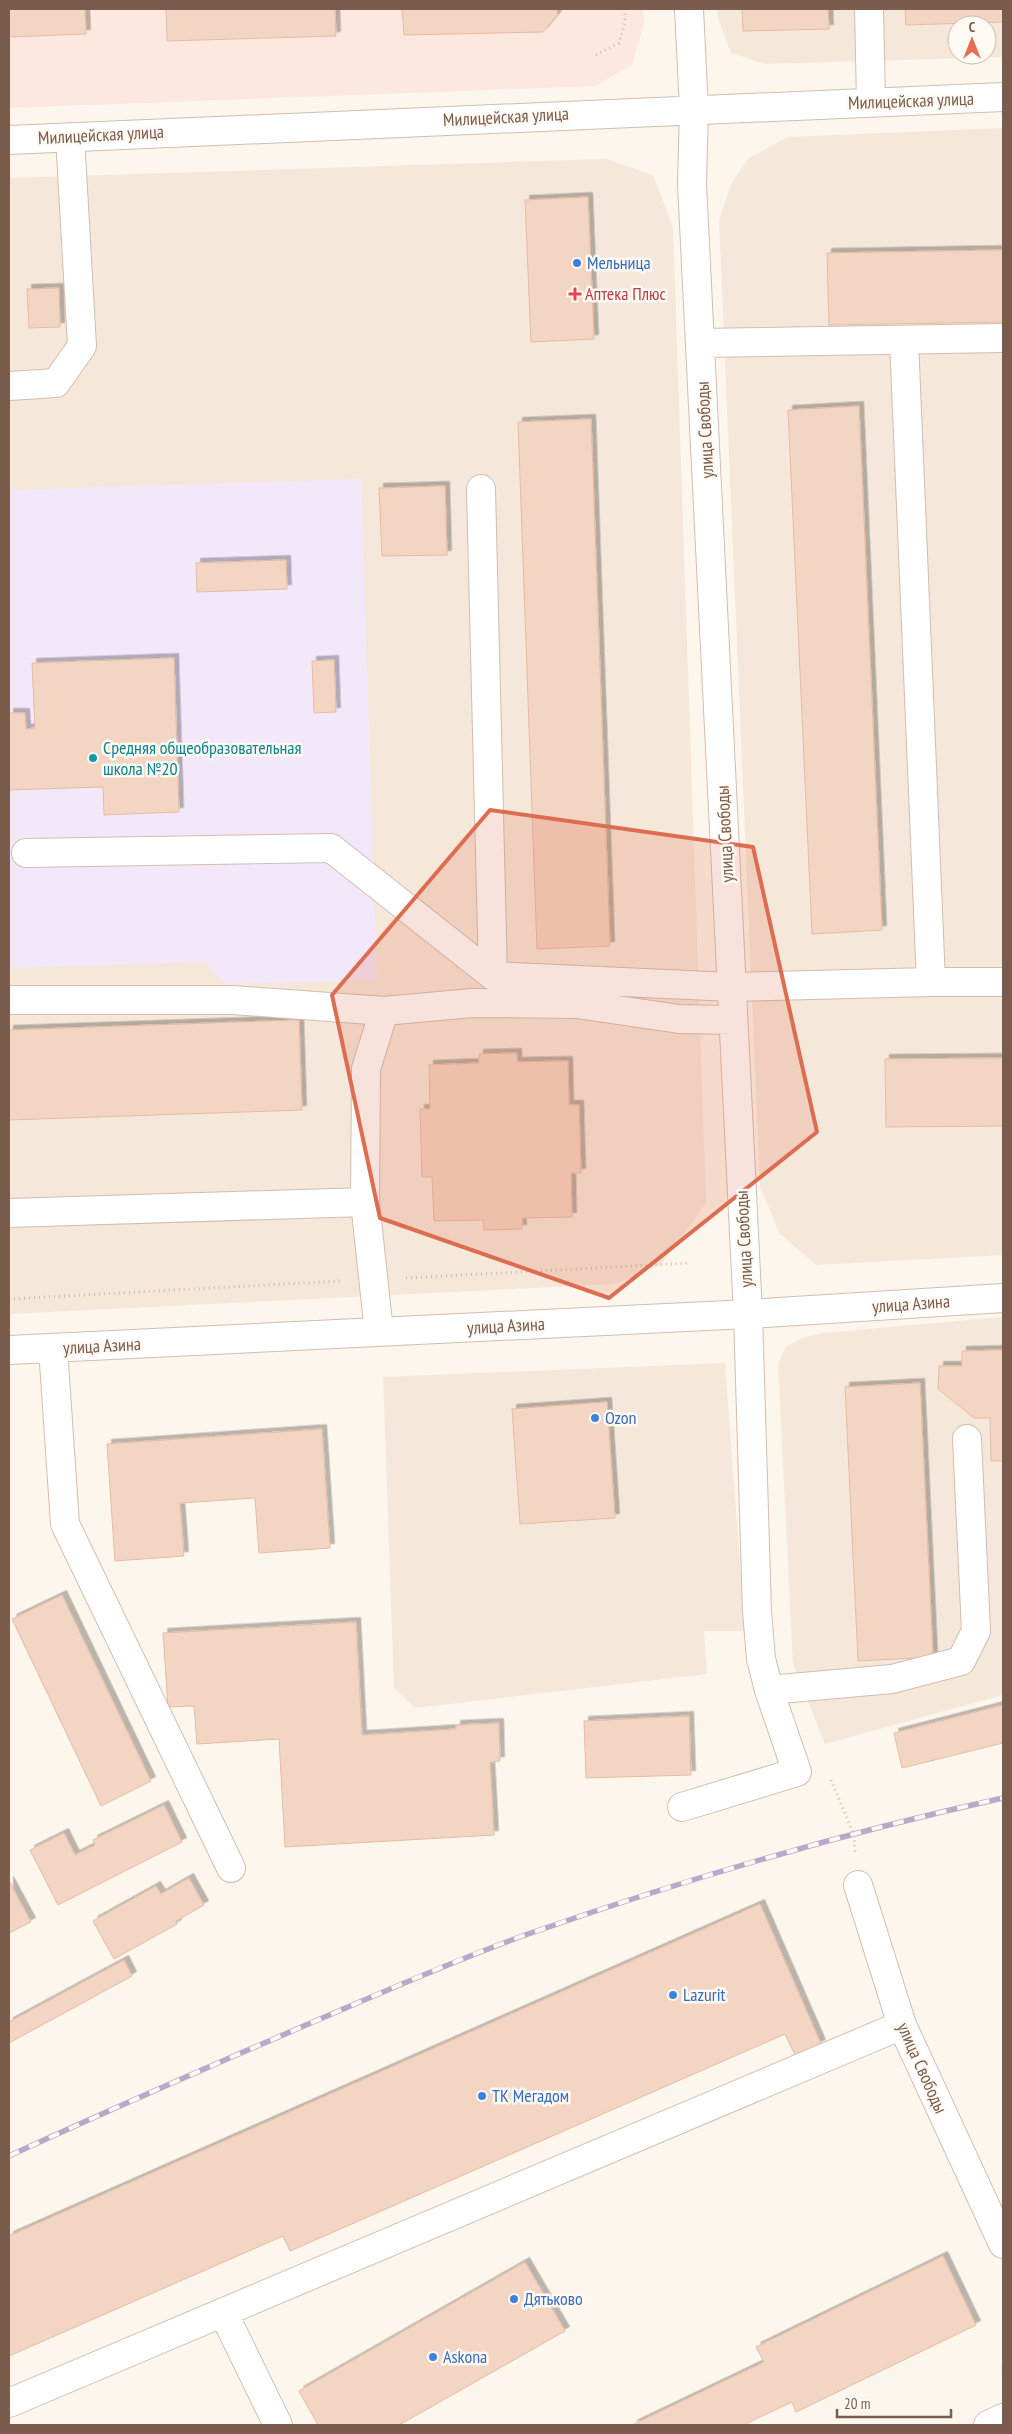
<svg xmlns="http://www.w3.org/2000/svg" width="1012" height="2434" font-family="'PT Sans Narrow',sans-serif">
<defs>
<filter id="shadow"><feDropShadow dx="4.5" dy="-4.5" stdDeviation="0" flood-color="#0004"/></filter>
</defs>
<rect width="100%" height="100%" fill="#fdf6ec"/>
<path fill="#f5e8da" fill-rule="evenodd" d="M717,9H1003V57L765,64L731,53L718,19ZM957,25H987V55H957Z
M1003,128V1255L816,1265L780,1234L760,1187L719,220L732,182L749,158L788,137Z
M606,159L653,175L673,227L706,1203L661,1265L615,1284L9,1314V178Z
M1003,1317V1695L825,1744L793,1664L778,1364L786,1347L802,1338L822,1333Z
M725,1363L745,1631H704L707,1674L415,1708L394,1688L383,1377Z"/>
<path fill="#fde8e0" d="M9,9H643L644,24L632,65L596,86L9,108Z"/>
<path fill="#f3e8fa" d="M361,479L377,980L225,984L204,962L9,968V490Z"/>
<path fill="#f3d5c3" stroke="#e6bba3" filter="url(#shadow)" d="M9,9H85L86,34L9,37Z
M166,9H335L336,36L167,41Z
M402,9H557V15L543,32L404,35Z
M742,9H828L829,29L743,31Z
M905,9H1003V22L906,25Z
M588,197L594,339L531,342L525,200Z
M1003,250V322L829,325L827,253Z
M59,288L60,327L29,328L27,289Z
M859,406L882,930L812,934L788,410Z
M591,419L610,946L537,949L518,422Z
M445,486L447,555L382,556L379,488Z
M286,560L287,589L197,592L196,563Z
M174,658L179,812L104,815L103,787L9,790V713H25L26,729L35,728L32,663Z
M334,660L336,712L314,713L312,661Z
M299,1020L302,1110L9,1120V1030Z
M517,1053V1062L568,1061L569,1105H579L581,1173H571L572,1217L522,1218V1229L484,1230L483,1220L434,1221L432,1177H422L420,1109H430L429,1065L479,1063V1054Z
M1003,1058V1126L886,1127L885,1059Z
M1003,1350V1461H991L990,1418H974L938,1389L939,1366H962V1351Z
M920,1383L933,1657L858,1661L845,1387Z
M607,1402L615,1518L520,1524L512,1409Z
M322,1429L330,1548L259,1553L255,1498L180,1503L184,1556L115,1561L107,1444Z
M62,1595L151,1781L101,1806L12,1619Z
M356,1622L362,1735L456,1729V1725L499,1723L500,1761L490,1762L494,1835L285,1847L279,1739L197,1744L194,1706L168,1707L163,1633Z
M1003,1705V1743L902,1768L894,1733Z
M689,1716L691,1775L586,1778L584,1721Z
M164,1805L182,1842L58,1905L30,1850L64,1833L75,1855L95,1845L93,1840Z
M189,1878L204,1905L176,1921L177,1924L114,1959L93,1921L156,1886L161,1894Z
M9,1881L31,1922L9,1933Z
M760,1904L821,2044L795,2055L785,2034L290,2251L283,2236L9,2356V2236Z
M124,1960L132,1976L9,2043V2022Z
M943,2256L976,2325L796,2412L792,2402L743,2425H632L764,2362L756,2347Z
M525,2262L565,2331L399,2425H318L299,2391Z"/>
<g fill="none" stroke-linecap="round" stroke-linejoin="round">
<defs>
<path id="minor" d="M689,9L694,109L692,184L748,1314L757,1611L761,1659L769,1690L892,1679L961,1661L976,1631L967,1439
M869,9L871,102
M9,140L1003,97
M700,343L1003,338
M9,386L56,383L82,346L70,137
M481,489L493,976L732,987L931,982L904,340
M26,853L331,848L493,976
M931,982H1003
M9,1000H233L384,1011
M9,1213L365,1202
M379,1332L365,1202L366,1069L384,1011L472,1003L577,1004L679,1019L733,1020
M53,1348L65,1524L231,1868
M9,1350L748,1314L1003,1298
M682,1807L797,1772L769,1690
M858,1885L902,2025L1003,2244
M223,2312L278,2425
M9,2403L902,2025
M988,2425L1003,2418"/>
</defs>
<use href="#minor" stroke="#d1beb0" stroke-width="30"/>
<path stroke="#d9b8a5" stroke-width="3" stroke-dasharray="1 4" stroke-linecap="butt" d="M596,55L619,43L625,22V9
M406,1278L688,1263
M9,1299L340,1281
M831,1780L854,1835L855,1852
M1003,2368L1001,2369L1003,2372"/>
<use href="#minor" stroke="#fff" stroke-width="28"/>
<defs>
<path id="rail" d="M9,2156C107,2111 206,2068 306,2025C379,1994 452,1961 528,1934C683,1880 843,1833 1003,1798"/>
</defs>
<use href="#rail" stroke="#b9a8c9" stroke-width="5.5"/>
<use href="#rail" stroke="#fffaf3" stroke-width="4" stroke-dasharray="11" stroke-linecap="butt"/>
</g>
<path fill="#dc6d51" fill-opacity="0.2" stroke="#dc6d51" stroke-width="4" stroke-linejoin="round" d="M490,810L753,847L817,1132L609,1298L380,1218L332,995Z"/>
<g fill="#3f7fe0" stroke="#fffaf3" stroke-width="2">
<circle cx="577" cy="263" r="5"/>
<circle cx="595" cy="1418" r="5"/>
<circle cx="673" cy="1995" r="5"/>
<circle cx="482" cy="2096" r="5"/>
<circle cx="514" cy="2299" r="5"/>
<circle cx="433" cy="2357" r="5"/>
</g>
<path fill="#e0444e" stroke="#fffaf3" stroke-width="2" d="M572.5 286.5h5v5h5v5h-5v5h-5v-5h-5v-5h5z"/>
<circle fill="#0f9aa8" stroke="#fffaf3" stroke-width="2" cx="93" cy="758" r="5"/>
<g text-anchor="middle" stroke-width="5" stroke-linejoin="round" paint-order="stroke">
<g font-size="18" fill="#7a5c4d" stroke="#fffaf3">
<text transform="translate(911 101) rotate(-2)" y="6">Милицейская улица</text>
<text transform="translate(506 117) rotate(-3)" y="6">Милицейская улица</text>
<text transform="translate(101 135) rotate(-3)" y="6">Милицейская улица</text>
<text transform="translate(705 430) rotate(-93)" y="6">улица Свободы</text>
<text transform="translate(725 834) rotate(-93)" y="6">улица Свободы</text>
<text transform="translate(744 1239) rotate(-93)" y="6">улица Свободы</text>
<text transform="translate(911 1304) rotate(-4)" y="6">улица Азина</text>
<text transform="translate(506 1326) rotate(-3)" y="6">улица Азина</text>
<text transform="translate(102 1346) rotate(-3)" y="6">улица Азина</text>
<text transform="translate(922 2068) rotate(66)" y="6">улица Свободы</text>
</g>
<g font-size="18" fill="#366cbe" stroke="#fffaf3" text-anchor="start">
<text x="587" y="269">Мельница</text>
<text x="605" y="1424">Ozon</text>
<text x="683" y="2001">Lazurit</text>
<text x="492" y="2102">ТК Мегадом</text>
<text x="524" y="2305">Дятьково</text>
<text x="443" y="2363">Askona</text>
</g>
<g font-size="18" fill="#be3a42" stroke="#fffaf3" text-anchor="start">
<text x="585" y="300">Аптека Плюс</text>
</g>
<g font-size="18" fill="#0d838f" stroke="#fffaf3" text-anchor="start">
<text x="103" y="754">Средняя общеобразовательная<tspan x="103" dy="21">школа №20</tspan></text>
</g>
</g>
<rect width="1012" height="2434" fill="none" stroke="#7a5c4d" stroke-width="20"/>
<g transform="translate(972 40)"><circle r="24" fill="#fffaf3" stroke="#cabbb1"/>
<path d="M0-4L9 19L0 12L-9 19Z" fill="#e76f51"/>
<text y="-8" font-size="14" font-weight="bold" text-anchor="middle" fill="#7a5c4d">С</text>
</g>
<path d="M837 2409v8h114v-8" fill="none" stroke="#7a5c4d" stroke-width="2.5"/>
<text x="844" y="2409" font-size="15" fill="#7a5c4d" stroke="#fffaf3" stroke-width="4" paint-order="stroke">20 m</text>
</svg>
